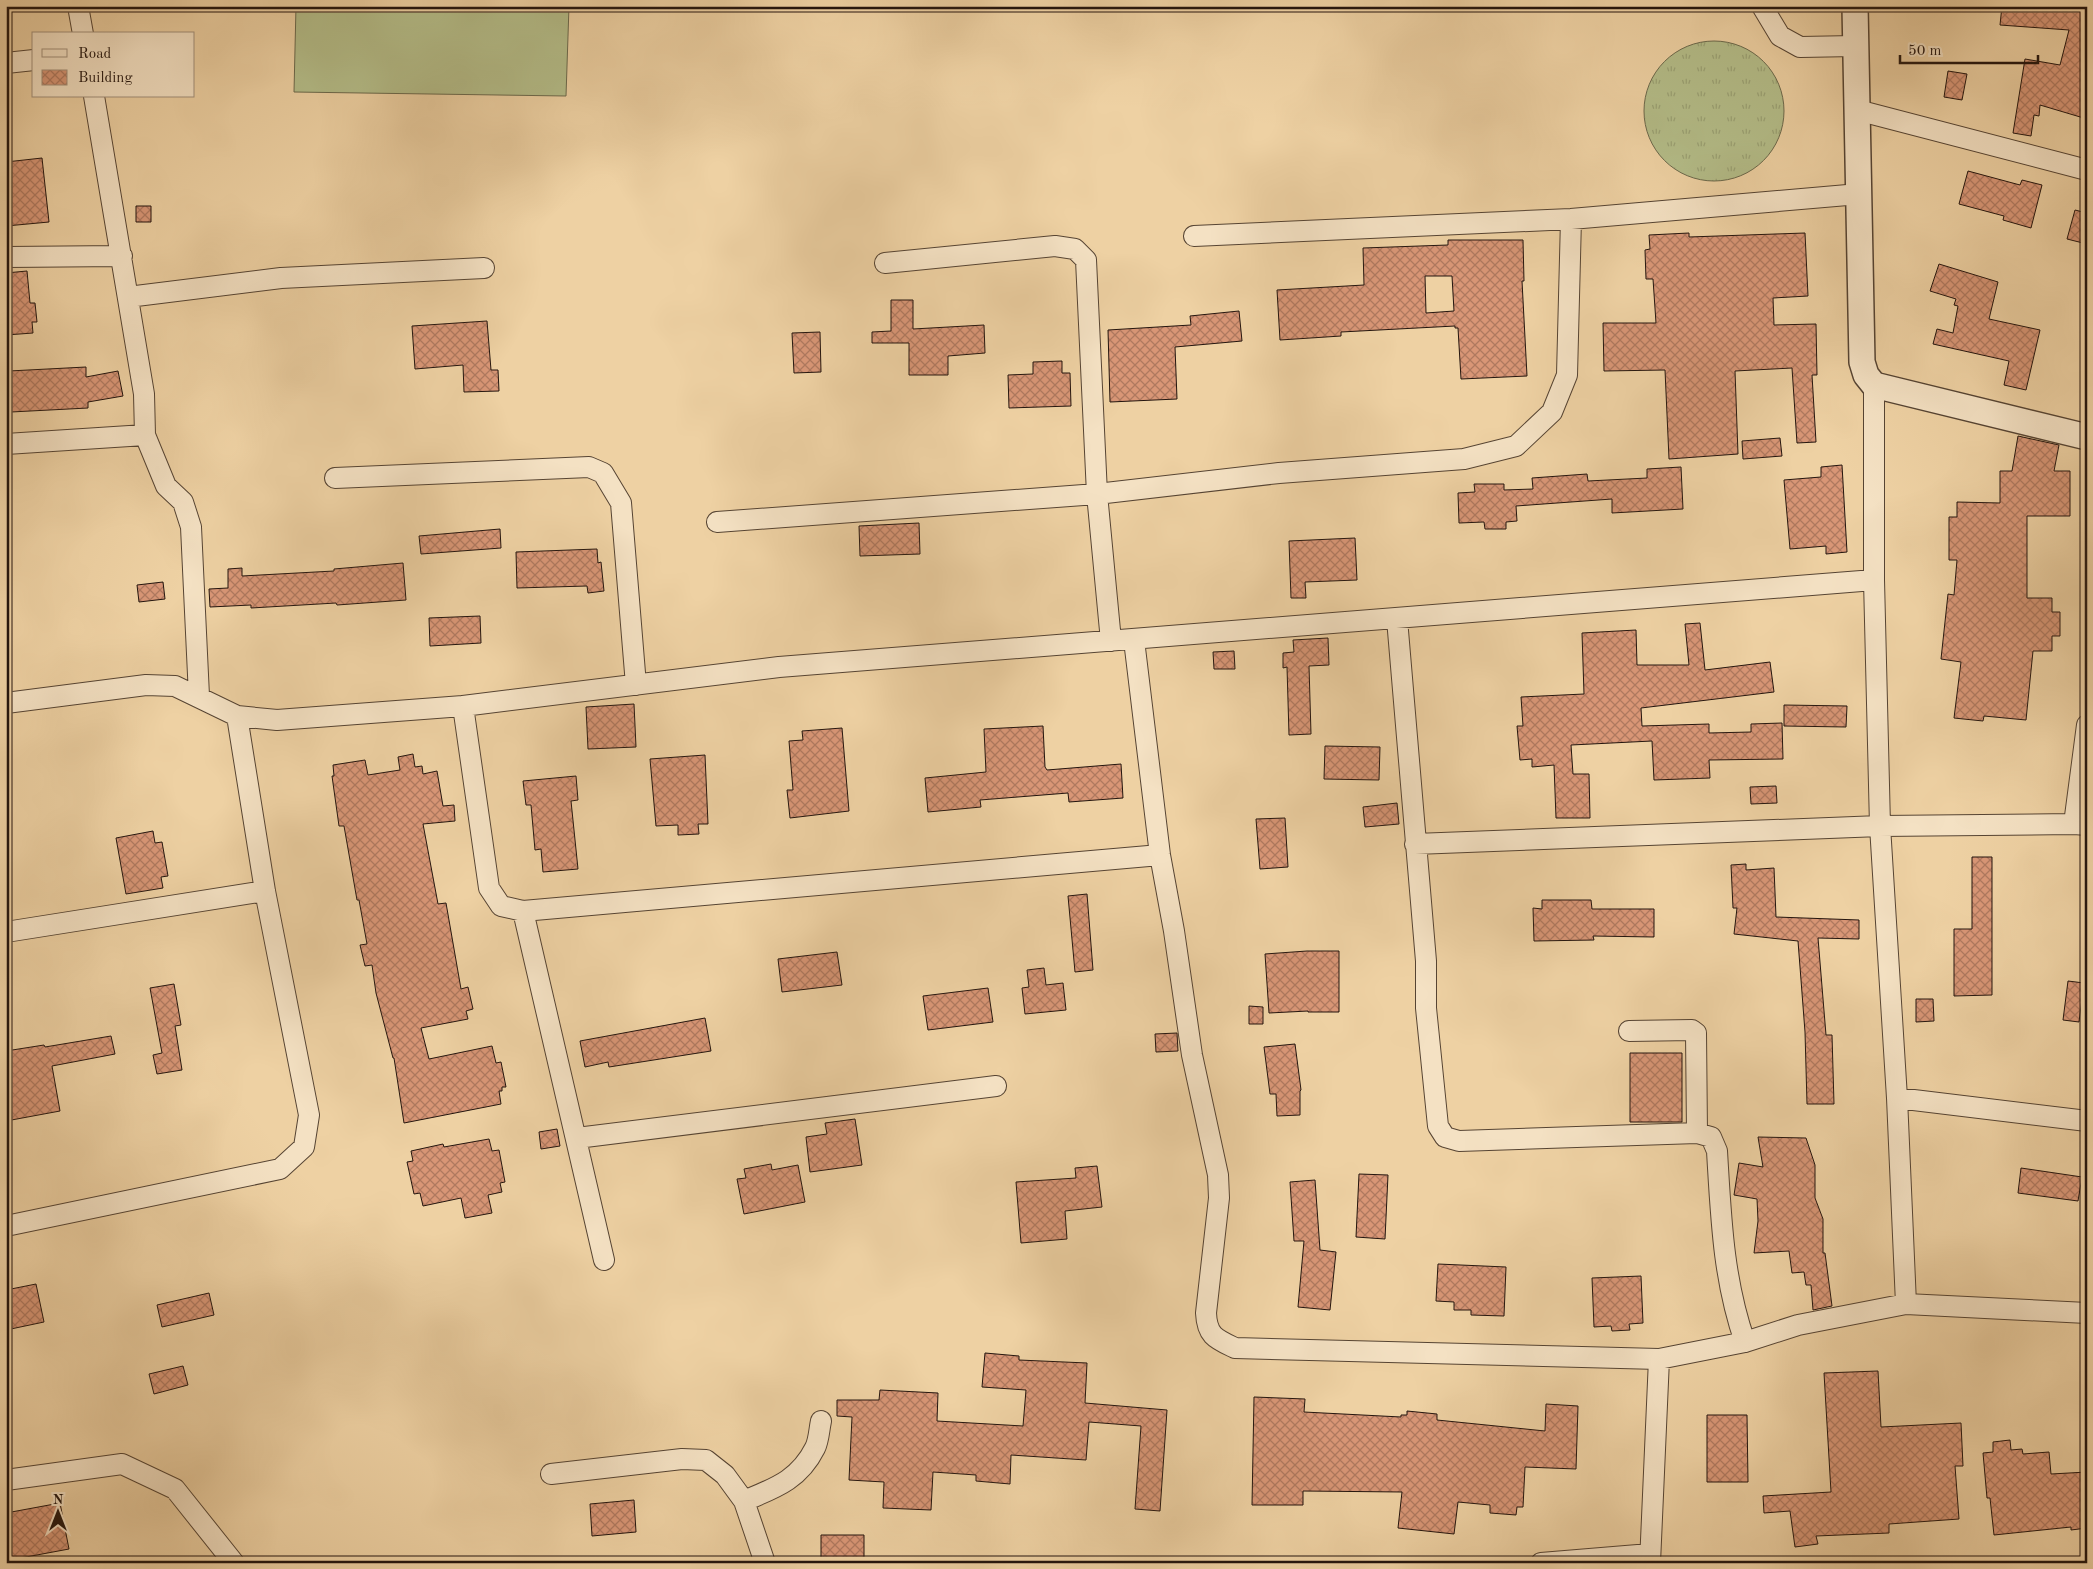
<svg xmlns="http://www.w3.org/2000/svg" width="2093" height="1569" font-family="'Old Standard TT',serif">
<defs>
<pattern id="grass-tufts" width="24" height="20" patternUnits="userSpaceOnUse" patternTransform="scale(1.25)"><rect width="24" height="20" fill="#b4bd89"/><path d="M3 7l-1-3M5 7V3M7 7l1-3M15 17l-1-3M17 17v-4M19 17l1-3" fill="none" stroke="#9ba275"/></pattern>
<pattern id="building-cross-hatch" width="8" height="8" patternUnits="userSpaceOnUse" patternTransform="scale(1.25)"><rect width="8" height="8" fill="#d89676"/><path d="M0 0l8 8M0 8l8-8" fill="none" stroke="#af795f"/></pattern>
</defs>
<rect width="100%" height="100%" fill="#eed1a3"/>
<filter id="stains"><feTurbulence type="fractalNoise" baseFrequency=".004" numOctaves="4"/><feColorMatrix values="0 0 0 0 .2 0 0 0 0 .09 0 0 0 0 .02 0 0 0 .5 -.17"/></filter>
<radialGradient id="worn" r=".72"><stop offset=".6" stop-color="#630" stop-opacity="0"/><stop offset="1" stop-color="#630" stop-opacity=".3"/></radialGradient>
<path fill="url(#grass-tufts)" stroke="#6c694c" d="M1644 111a70 70 0 1 1 140 0a70 70 0 1 1-140 0Z"/>
<path fill="#b4bd89" stroke="#6c694c" d="M296,6H569L566,96L294,92Z"/>
<path fill="url(#building-cross-hatch)" stroke="#24150e" fill-rule="evenodd" d="M2002,6H2087V119L2040,105L2039,116L2034,115L2031,136L2013,133L2025,59L2060,65L2069,30L2000,25Z
M1948,71L1967,74L1962,100L1944,97Z
M42,158L49,222L6,226V162Z
M1968,171L2020,185L2022,180L2042,185L2031,228L2003,220L2004,216L1959,204Z
M136,206H151V222H136Z
M2075,210L2087,213V244L2067,239Z
M1689,233V237L1805,233L1808,296L1773,298L1774,325L1816,324L1817,375H1812L1816,442L1797,443L1792,368L1735,371L1738,454L1669,459L1665,370L1604,371L1603,323H1656L1653,279H1646L1645,250L1650,249L1649,235Z
M1448,240H1523L1524,281H1522L1527,376L1461,379L1458,328H1455V326L1341,332V336L1280,340L1277,290L1364,285L1363,248L1448,245ZM1425,276H1452L1454,311L1426,313Z
M1939,264L1998,282L1989,319L2040,330L2026,390L2004,385L2009,361L1933,344L1937,329L1953,333L1958,306L1954,305L1956,299L1930,291Z
M27,271L30,303H35L37,322H32L33,333L6,335V273Z
M891,300H913V329L984,325L985,353L948,356V375H909V343H872V332L891,331Z
M1239,311L1242,341L1175,347L1177,399L1110,402L1108,330L1191,325L1190,316Z
M487,321L491,370H498L499,391L464,392L463,365L415,369L412,326Z
M820,332L821,372L794,373L792,333Z
M1062,361V373H1070L1071,406L1009,408L1008,375L1033,374V362Z
M86,367V377L118,371L123,396L88,402V408L11,412L9,371Z
M2018,436L2059,445L2054,471H2070V516H2027V598H2052V612H2060V636H2052V651H2033L2026,720L1984,716L1983,721L1954,718L1961,662L1941,659L1948,594L1954,595L1957,560H1949V517H1957V502L2000,503V471H2012Z
M1780,438L1782,456L1743,459L1742,441Z
M1842,465L1847,552L1826,554V546L1790,549L1784,480L1821,477V467Z
M1681,467L1683,509L1612,513V499L1516,506L1517,521L1506,522V529H1485L1484,522L1459,523L1458,493L1475,492L1474,484H1504V490L1533,489L1532,478L1587,474L1588,481L1647,478V469Z
M919,523L920,554L860,556L859,526Z
M500,529L501,548L421,554L419,536Z
M1355,538L1357,580L1305,582L1306,598H1291L1289,541Z
M597,549L598,563L601,562L604,591L588,593L587,586L517,588L516,552Z
M403,563L406,600L337,605L336,603L251,608V605L210,607L209,589L228,588V569L242,568V576L334,571V569Z
M163,582L165,599L139,602L137,585Z
M480,616L481,643L430,646L429,618Z
M1700,623L1705,670L1770,662L1774,692L1641,708L1642,726L1709,724V733L1751,732V724L1782,723L1783,759L1709,760L1710,778L1654,780L1652,741L1571,745L1573,774H1589L1590,818H1556L1554,765L1532,767V759L1520,760L1517,726H1523L1521,697L1584,694L1582,633L1636,630L1637,665H1689L1685,624Z
M1328,638L1329,665L1309,666L1311,734L1289,735L1287,667L1283,668V653L1294,652L1293,640Z
M1234,651L1235,669H1214L1213,652Z
M634,704L636,747L588,749L586,707Z
M1784,705L1847,706L1846,727L1784,726Z
M1043,726L1045,767L1047,770L1121,764L1123,798L1069,802L1068,793L980,800L981,807L928,812L925,778L986,772L984,729Z
M842,728L849,811L790,818L787,790H793L789,741L803,740L802,731Z
M1325,746L1380,747L1379,780L1324,779Z
M413,754L415,767L422,766L423,774L437,771L443,806L454,805L455,821L423,824L438,904L446,903L461,989L468,987L473,1009L466,1011L468,1019L421,1028L429,1059L492,1046L496,1063L501,1062L506,1087H502V1091H499L501,1104L404,1123L394,1058H393L376,993L372,965L365,966L360,945L367,944L359,900H357L344,826H339L332,776H334L333,765L365,760L368,775L400,770L398,757Z
M705,755L708,824H698L699,834L678,835V825L656,826L650,759Z
M576,776L578,800L571,801L578,869L543,872L541,849L535,850L531,805H526L523,781Z
M1776,786L1777,803L1751,804L1750,787Z
M1397,803L1399,824L1365,827L1363,807Z
M1285,818L1288,867L1260,869L1256,819Z
M153,831L155,843L162,842L168,876L161,877L163,888L126,894L116,838Z
M1972,857H1992V995L1954,996V929H1972Z
M1746,864V870L1774,868L1776,917L1859,920V939L1818,938L1826,1035H1832L1834,1104H1807L1805,1032L1798,941L1734,934L1737,908H1733L1731,865Z
M1087,894L1093,970L1075,972L1068,896Z
M1542,900H1591L1592,909H1654V937L1593,936L1594,940L1534,941L1533,908L1542,909Z
M1307,951H1339V1012H1308V1011L1269,1013L1265,954Z
M837,952L842,985L782,992L778,959Z
M1044,968L1046,985L1063,983L1066,1010L1025,1014L1022,988L1029,987L1027,970Z
M2068,981L2084,983L2079,1022L2063,1020Z
M174,984L181,1025L175,1026L182,1070L157,1074L153,1055L162,1053L150,988Z
M988,988L993,1022L928,1030L923,996Z
M1916,999H1933L1934,1021L1916,1022Z
M1249,1006L1263,1007V1024H1249Z
M705,1018L711,1051L609,1067L608,1062L585,1067L580,1041Z
M1177,1033L1178,1051L1156,1052L1155,1034Z
M111,1036L115,1054L52,1066L60,1111L6,1121V1051L44,1045L45,1047Z
M1295,1044L1301,1090L1300,1091V1115L1277,1116L1276,1094H1270L1264,1047Z
M1630,1053H1682V1122H1630Z
M855,1119L862,1165L810,1172L806,1137L827,1134L825,1123Z
M557,1129L560,1146L541,1149L539,1132Z
M1758,1137L1806,1138L1815,1165V1198L1823,1219V1253H1825L1832,1306L1813,1310L1811,1285H1806L1804,1272L1792,1273L1789,1251L1754,1253L1758,1221L1757,1199L1734,1195L1739,1163L1763,1167Z
M489,1139L492,1151L499,1150L505,1182L500,1183L502,1192L488,1195L492,1213L465,1218L461,1198L423,1206L420,1193L414,1194L407,1162L413,1161L411,1151L443,1144L444,1147Z
M771,1164L772,1170L798,1165L805,1202L744,1214L737,1179L746,1178L744,1169Z
M1097,1166L1102,1207L1065,1211L1067,1239L1021,1243L1016,1182L1076,1178L1075,1168Z
M2021,1168L2082,1177L2078,1201L2018,1193Z
M1359,1174L1388,1175L1385,1239L1356,1237Z
M1315,1180L1320,1250L1336,1252L1330,1310L1298,1307L1304,1241H1294L1290,1182Z
M1438,1264L1506,1267L1504,1316L1471,1315V1310H1454V1302L1436,1301Z
M1641,1276L1643,1323L1629,1324L1630,1330L1612,1331L1611,1326L1594,1327L1592,1278Z
M36,1284L44,1322L6,1330V1290Z
M209,1293L214,1315L162,1327L157,1305Z
M985,1353L1019,1356V1360L1087,1363L1085,1403L1167,1410L1160,1511L1135,1509L1141,1426L1089,1422L1086,1460L1011,1455L1010,1484L976,1481V1475L933,1472L931,1510L883,1508L884,1482L849,1480L852,1417L837,1416V1400H879L880,1390L938,1393L937,1421L1023,1426L1026,1390L982,1387Z
M183,1366L188,1385L154,1394L149,1374Z
M1878,1371L1881,1427L1961,1423L1963,1466H1955L1959,1519L1889,1524V1533L1816,1536L1818,1544L1795,1547L1790,1511L1764,1513L1763,1496L1831,1492L1824,1373Z
M1254,1397L1305,1399L1304,1412L1401,1417V1415H1407V1411L1437,1414V1420L1545,1431L1546,1404L1578,1406L1576,1469L1525,1467L1523,1507H1517L1516,1515L1490,1513V1505L1458,1502L1454,1534L1398,1528L1402,1492L1303,1491V1505H1252Z
M1707,1415H1747L1748,1482H1707Z
M2010,1440L2011,1450L2022,1449L2023,1454L2049,1452L2051,1474L2087,1472V1528L2071,1530V1527L1994,1535L1990,1498H1987L1983,1453L1993,1452V1442Z
M634,1500L636,1532L592,1536L590,1504Z
M60,1503L69,1549L10,1560L6,1542V1513Z
M821,1535H864V1563H821Z"/>
<g fill="none" stroke-linecap="round" stroke-linejoin="round">
<defs>
<path id="minor" d="M78,6L83,34
M1762,6L1780,36L1800,47L1855,46
M6,63L34,60
M94,96L144,394L145,435L166,486L183,502L191,527L199,696
M1857,110L2087,170
M1194,236L1571,219L1859,194
M6,257L122,256
M885,263L1055,246L1075,249L1086,260L1097,494L1111,641
M128,297L281,278L484,268
M1874,385V580L1880,826L1897,1098L1906,1304
M6,444L145,435
M335,478L589,467L603,473L621,503L636,685
M717,522L1097,494L1279,473L1464,459L1516,446L1552,412L1567,375L1571,219
M1397,619L1426,961V1008L1438,1126L1445,1137L1459,1141L1697,1133L1711,1137L1717,1151C1721,1217 1723,1279 1745,1342
M1134,640L1160,855L1174,931L1192,1055L1218,1175L1219,1198L1206,1313C1207,1336 1216,1339 1235,1348L1659,1359L1745,1342L1798,1325L1906,1304L2087,1313
M6,703L146,685L175,686L237,716L277,720L463,706L779,667L1874,580
M463,706L489,888L501,906L523,911L1160,855
M2074,824L2087,725
M1415,844L1880,826L2074,824L2087,825
M523,911L604,1260
M6,932L265,891
M1629,1031L1692,1030L1696,1033L1697,1133
M1897,1098L2087,1121
M577,1138L996,1086
M6,1226L280,1169L304,1147L309,1115L265,891L237,716
M551,1474L682,1459L706,1460L725,1475L744,1501L765,1563
M6,1480L122,1464L175,1489L234,1563
M744,1501C775,1488 799,1480 815,1448C819,1440 819,1430 821,1421
M1541,1563L1650,1554
M1650,1563L1659,1359"/>
<path id="tertiary" d="M1855,6L1862,362L1866,375L1874,385L2087,437"/>
</defs>
<use href="#minor" stroke="#564433" stroke-width="22"/>
<use href="#tertiary" stroke="#564433" stroke-width="28"/>
<use href="#minor" stroke="#f4e1c3" stroke-width="20"/>
<use href="#tertiary" stroke="#f4e1c3" stroke-width="25"/>
</g>
<rect width="2093" height="1569" fill="none" stroke="#eed1a3" stroke-width="25"/>
<rect x="8" y="8" width="2078" height="1554" fill="none" stroke="#24150e" stroke-width="2.5"/>
<rect x="12" y="12" width="2068" height="1544" fill="none" stroke="#24150e"/>
<rect x="32" y="32" width="162" height="65" fill="#f4e1c3" stroke="#a18f7b"/>
<rect x="42" y="49" width="25" height="8" fill="#f4e1c3" stroke="#a18f7b"/>
<text x="78" y="58" font-size="15" fill="#24150e">Road</text>
<rect x="42" y="70" width="25" height="15" fill="url(#building-cross-hatch)" stroke="#a18f7b"/>
<text x="78" y="82" font-size="15" fill="#24150e">Building</text>
<g transform="translate(58 1512)" stroke="#f4e1c3" stroke-width="4" paint-order="stroke">
<path d="M0-4L9 19L0 12L-9 19Z" fill="#24150e"/>
<text y="-8" font-size="14" font-weight="bold" text-anchor="middle" fill="#24150e">N</text>
</g>
<path d="M1900 55v8h138v-8" fill="none" stroke="#24150e" stroke-width="2.5"/>
<text x="1908" y="55" font-size="15" fill="#24150e" stroke="#f4e1c3" stroke-width="4" paint-order="stroke">50 m</text>
<rect width="100%" height="100%" filter="url(#stains)"/>
<rect width="100%" height="100%" fill="url(#worn)"/>
</svg>
